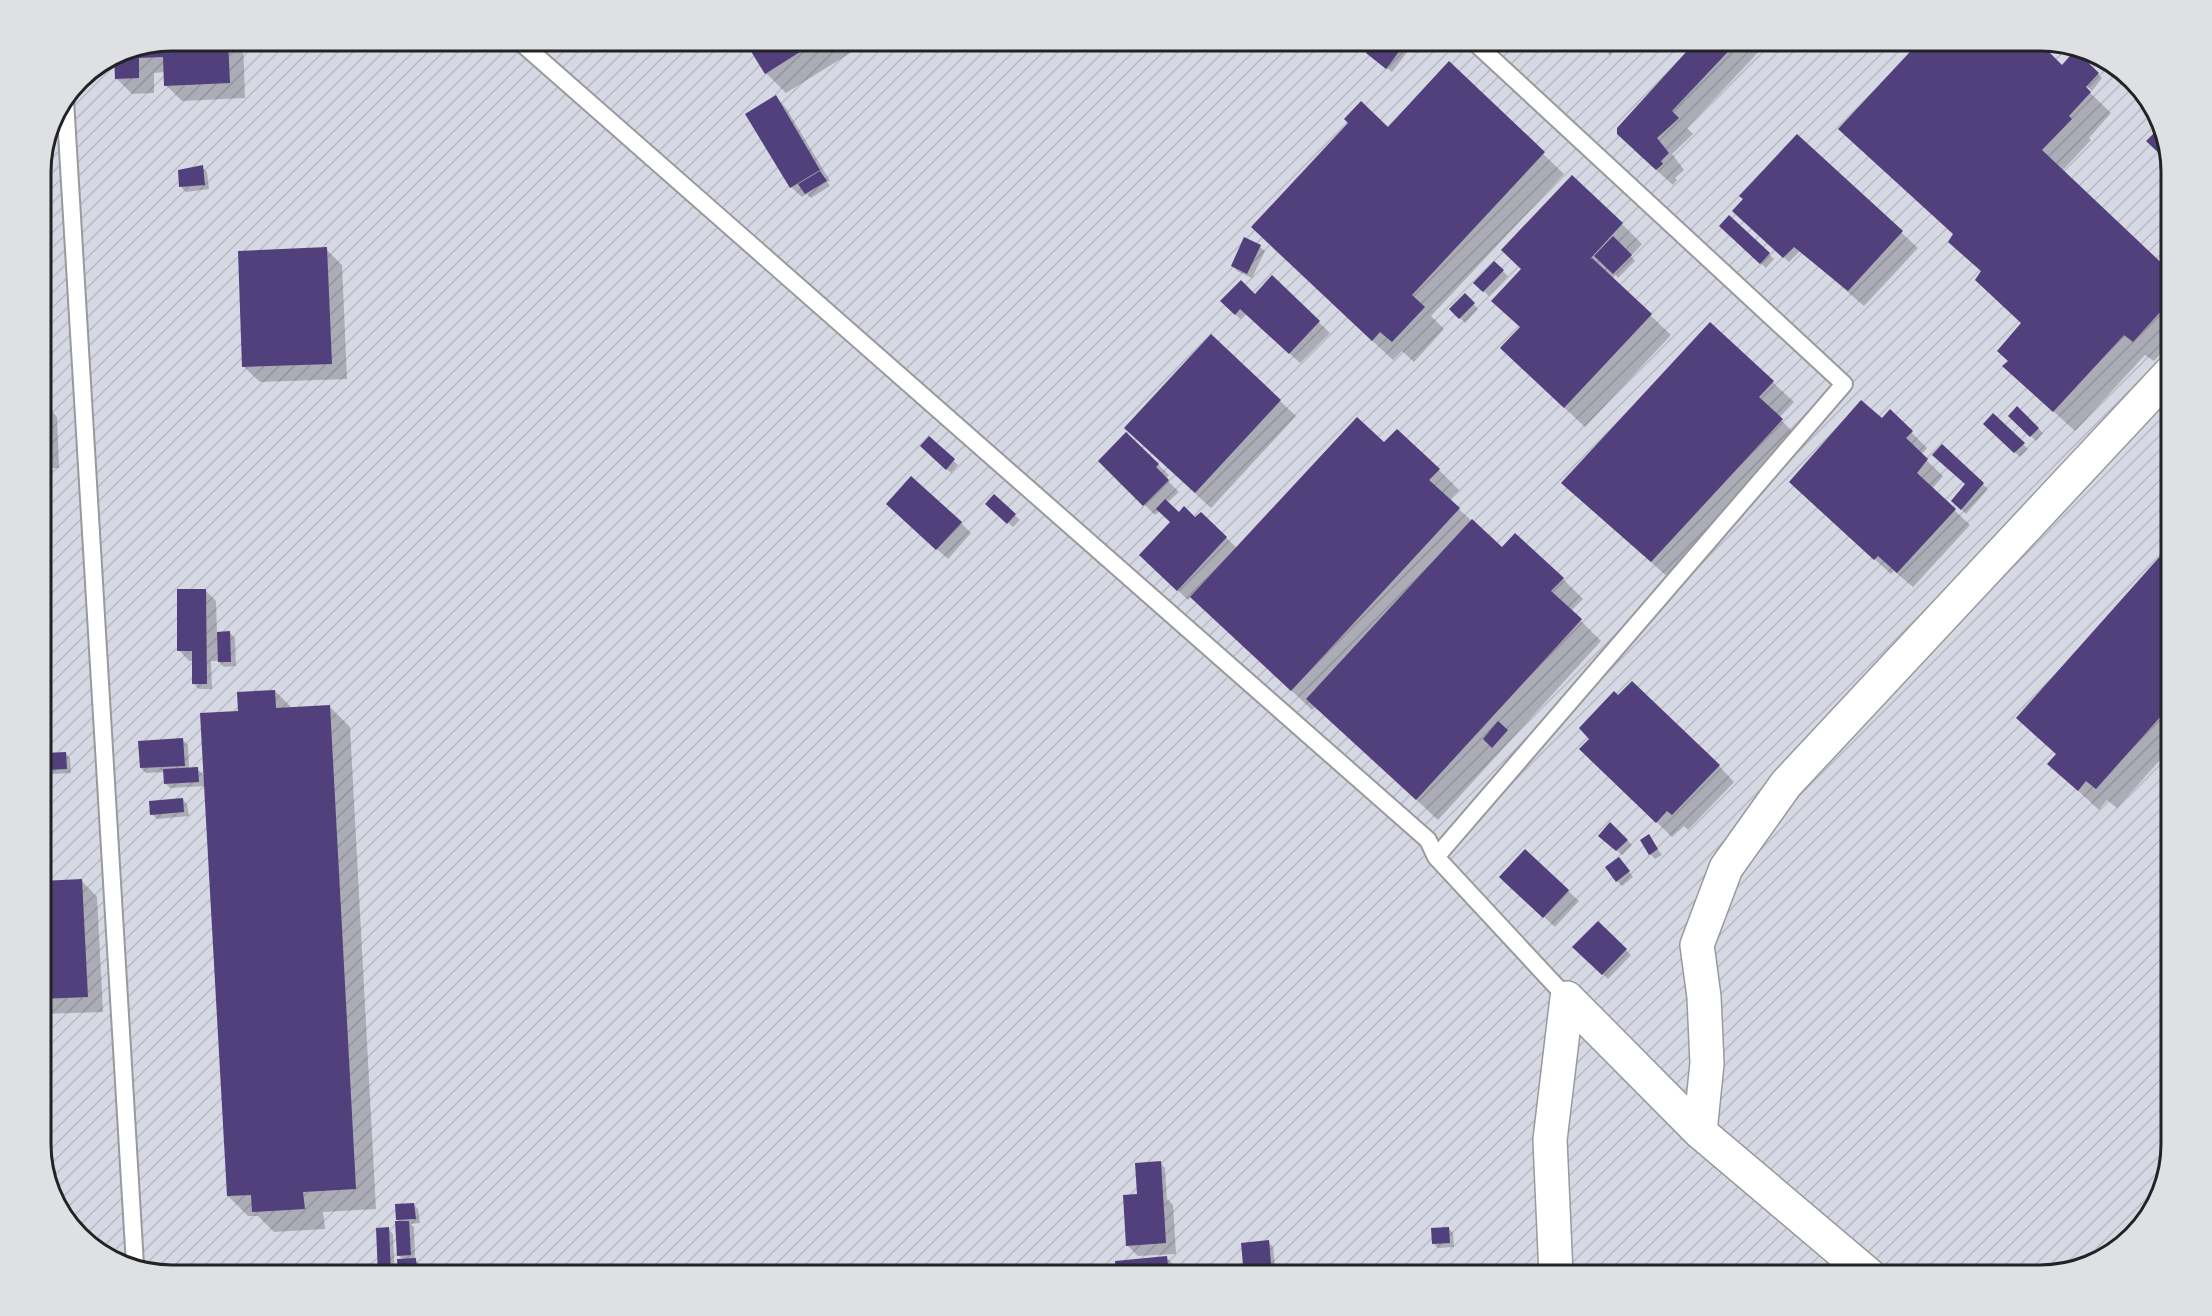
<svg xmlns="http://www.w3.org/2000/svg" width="2212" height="1316" font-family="'PT Sans Narrow',sans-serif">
<defs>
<pattern id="industrial-furrows" width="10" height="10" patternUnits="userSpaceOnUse" patternTransform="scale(1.5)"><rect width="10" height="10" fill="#d6d8e3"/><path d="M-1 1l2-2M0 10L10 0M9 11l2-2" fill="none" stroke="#b7b9c3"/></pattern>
</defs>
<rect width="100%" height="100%" fill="#dfe0e3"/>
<path fill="url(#industrial-furrows)" d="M172,40H2040L2106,58L2154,106L2171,164V1144L2154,1210L2105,1258L2040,1275H172L106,1258L58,1210L41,1152V164L51,122L79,79L122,50Z"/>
<path fill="#0003" d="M172,40H243L245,98L182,101L166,85L165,72L154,73V93L132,94L116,78L115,55L122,50Z
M746,40H871L786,93L766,73Z
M1406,40L1412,46L1392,72L1373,58Z
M1593,40H1623L1610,55Z
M1699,40H1770L1687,128L1693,134L1672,154L1684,170L1675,178L1677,180L1673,185L1634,150Z
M1449,64L1564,174L1431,316L1444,329L1414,362L1402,351L1393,360L1273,248Z
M2069,73L2098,74L2102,78L2092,91L2086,85L2084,87L2111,113L2089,138L2091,140L2062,171L2171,274V343L2154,361L2145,355L2075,431L2004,366L2009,361L2022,324L1976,280L1982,272L1950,242Z
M776,97L786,108L830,181L827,182L830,186L811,198L807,194L802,197L791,187Z
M2155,134L2165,143L2170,161L2148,141Z
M1797,136L1918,248L1864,306L1800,251L1789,262L1734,211Z
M202,167L207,172L209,189L186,192L181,187Z
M1729,217L1774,259L1766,268L1721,226Z
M1622,224L1642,244L1631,256L1635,261L1618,278L1615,274L1611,278L1671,335L1585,427L1523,369V270Z
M1260,247L1265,251L1252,278L1237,271L1233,266Z
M326,249L342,265L347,379L260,382L244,367Z
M1494,263L1508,276L1489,296L1475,283Z
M1272,278L1330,333L1300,363L1246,313L1240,319L1222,301L1255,296Z
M1465,295L1478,309L1465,323L1451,309Z
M1710,324L1794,402L1779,418L1802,441L1672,581L1563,483Z
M1211,337L1296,416L1211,508L1142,444Z
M41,373L43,375L44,403L57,417L59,468H41Z
M2017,408L2043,433L2036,441L2010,416Z
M1993,415L2028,449L2020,457L1985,424Z
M1882,420L1911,432L1927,448L1921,455L1943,476L1932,489L1970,525L1913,587L1894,571L1891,574L1807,498Z
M1126,434L1169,475L1166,479L1179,492L1167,503L1179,514L1196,520L1201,514L1237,548L1384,444L1439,470L1459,490L1449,500L1502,549L1563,579L1583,599L1571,611L1601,641L1438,820L1316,706L1312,710L1192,596L1188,600L1152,565L1172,522L1160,511L1155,515L1100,461Z
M929,438L958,465L951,473L922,446Z
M1942,446L1988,489L1966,514L1953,501L1967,484Z
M994,496L1020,520L1013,527L987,504Z
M899,515L961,523L971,533L948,559Z
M2171,546V748L2117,808L2107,800L2099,810L2049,764L2057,755L2018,718Z
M206,591L216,601L217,634L230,633L235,638L236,666L224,667L218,661H211L212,689H199L194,684V661H189L179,650Z
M275,691L292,708L329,706L350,727L376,1209L323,1212L325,1229L274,1232L258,1216H248L228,1196L205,786L170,788L165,783V772L146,773L141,768L183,740L188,745L189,769H197L205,776L240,712Z
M65,753L70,758L71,773L52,774L47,769Z
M1597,765L1719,766L1734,782L1688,830L1684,826L1672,837Z
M182,799L187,804L189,816L157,819L152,814Z
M1610,824L1632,845L1622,855L1605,840Z
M1648,836L1662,855L1655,859L1650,854Z
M1525,851L1579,901L1555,927L1512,887Z
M1623,864L1633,877L1622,886L1617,881Z
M82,881L97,897L103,1012L41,1014V883Z
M1598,923L1631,955L1608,979L1575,947Z
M1160,1163L1165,1168L1167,1199L1173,1205L1176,1254L1138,1256L1128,1246L1138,1196Z
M55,1200H59L74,1216L75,1226L58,1210Z
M413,1204L418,1209L420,1223L410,1224L414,1227L415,1260L420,1265L421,1275H400L399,1261L404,1260L398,1255L401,1223L397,1219Z
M1448,1228L1453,1233L1454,1247L1438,1248L1433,1243Z
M378,1229H388L393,1234L395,1275H379Z
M1268,1242L1273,1247L1276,1275H1246L1242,1245Z
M1166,1257L1177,1268L1178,1275H1118L1116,1262Z"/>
<path fill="#52407c" d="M172,40H228L230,83L164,86L163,57L139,58V78L115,79L114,56L122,50Z
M744,40H819L765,74Z
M1377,40H1408L1386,69L1366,53Z
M1697,40H1739L1672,111L1679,118L1657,138L1669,153L1661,161L1663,164L1656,170L1617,134V128Z
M1921,40H2037L2062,65L2075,50L2099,73L2086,87L2091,92L2069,116L2072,119L2042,150L2171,272V300L2133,342L2124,335L2053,412L2002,366L2008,361L1997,351L2021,323L1975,280L1981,271L1948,242L1953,234L1838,129Z
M1449,61L1545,152L1412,295L1425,307L1392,342L1380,332L1372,341L1251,227L1348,123L1344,119L1361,101L1388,127Z
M776,95L820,170L790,188L745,114Z
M2155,132L2164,141L2168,153L2164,158L2146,141Z
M1797,134L1903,231L1848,291L1794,247L1783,258L1732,211L1743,199L1739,196Z
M203,165L205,185L179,187L178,170Z
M820,171L827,181L805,194L798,184Z
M1572,175L1623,223L1590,259L1592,258L1652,314L1564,408L1500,348L1520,327L1491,301L1521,269L1501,250Z
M1729,215L1770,253L1760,264L1719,226Z
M1613,236L1632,255L1613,274L1594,256Z
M1244,237L1261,245L1247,274L1231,266Z
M327,247L332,364L242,367L238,251Z
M1494,261L1504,270L1483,292L1473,283Z
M1272,275L1320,321L1289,354L1240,309L1235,315L1220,301L1241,280L1255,294Z
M1465,293L1475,303L1459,319L1449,309Z
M1710,322L1774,381L1759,397L1783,419L1651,562L1561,483Z
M1211,334L1281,400L1195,493L1124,428Z
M1861,400L1882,418L1890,409L1913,431L1906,438L1928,459L1917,473L1956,509L1897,573L1878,556L1874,560L1789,482Z
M2017,406L2039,428L2030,437L2008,416Z
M1993,413L2025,443L2014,453L1983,424Z
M1357,417L1384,442L1397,429L1440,469L1429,480L1460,508L1291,691L1190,597Z
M41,420H43V453H41Z
M1126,432L1159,464L1156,467L1169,480L1143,506L1098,461Z
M929,436L955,459L946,470L920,446Z
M1942,444L1984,483L1961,510L1951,501L1965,484L1932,455Z
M911,476L962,522L936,550L886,504Z
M994,494L1016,514L1007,524L985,504Z
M1165,499L1179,512L1184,506L1195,517L1201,512L1227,537L1177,591L1139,555L1170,522L1156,509Z
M1472,519L1502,547L1515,533L1564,578L1551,591L1582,619L1416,800L1306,699Z
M2171,544V723L2162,715L2096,789L2086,781L2078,791L2047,764L2056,754L2016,718Z
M177,589H206L207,684H192V651H177Z
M230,631L231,662H218L217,632Z
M1632,681L1720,765L1672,815L1667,811L1656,823L1579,749L1589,739L1579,728L1614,691L1618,695Z
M275,690L276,708L330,705L356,1189L303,1192L305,1209L252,1212L251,1195L227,1196L200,713L238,711L237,692Z
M1498,721L1508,730L1492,748L1483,739Z
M183,738L185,766L140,768L138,741Z
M66,752L67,769L46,770L45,753Z
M198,767L199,782L164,784L163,769Z
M183,798L184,812L150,815L149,801Z
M1610,822L1628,840L1616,851L1598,836Z
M1649,834L1658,849L1649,855L1640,840Z
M1525,849L1569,890L1543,918L1499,877Z
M1619,857L1630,871L1616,882L1605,867Z
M82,879L88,997L41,999V881Z
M1598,921L1627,949L1602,975L1572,947Z
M1161,1161L1166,1243L1126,1246L1123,1195L1137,1194L1135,1163Z
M414,1203L416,1219L396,1220L395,1204Z
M395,1221H409L411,1255L397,1256Z
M389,1227L391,1275H378L376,1228Z
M1449,1227L1450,1243L1432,1244L1431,1228Z
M1269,1240L1272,1275H1244L1241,1243Z
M1167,1256L1169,1275H1116L1115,1261Z
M416,1258L417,1275H398L397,1259Z
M265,1265L291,1275H261Z"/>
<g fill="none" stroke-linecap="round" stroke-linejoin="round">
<defs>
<path id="lane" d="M518,40L1428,840L1436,857L1567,998
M65,100L135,1265
M1436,857L1844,384L1472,40"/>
<path id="street" d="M1567,998L1700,1132L1869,1275
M1700,1132L1707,1063L1704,997L1697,945L1726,868L1786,784L2171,372
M1556,1275L1550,1140L1567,998"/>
</defs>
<use href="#lane" stroke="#999a9d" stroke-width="20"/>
<use href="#street" stroke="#999a9d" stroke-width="36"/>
<use href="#lane" stroke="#fff" stroke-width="16"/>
<use href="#street" stroke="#fff" stroke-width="33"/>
</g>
<path d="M0 0H2212V1316H0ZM172 51H2040A121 121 0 0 1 2161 172V1144A121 121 0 0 1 2040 1265H172A121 121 0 0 1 51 1144V172A121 121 0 0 1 172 51Z" fill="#dfe0e3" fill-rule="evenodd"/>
<path fill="none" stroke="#232325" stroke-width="3" d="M172 51H2040A121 121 0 0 1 2161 172V1144A121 121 0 0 1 2040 1265H172A121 121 0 0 1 51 1144V172A121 121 0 0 1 172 51Z"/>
</svg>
